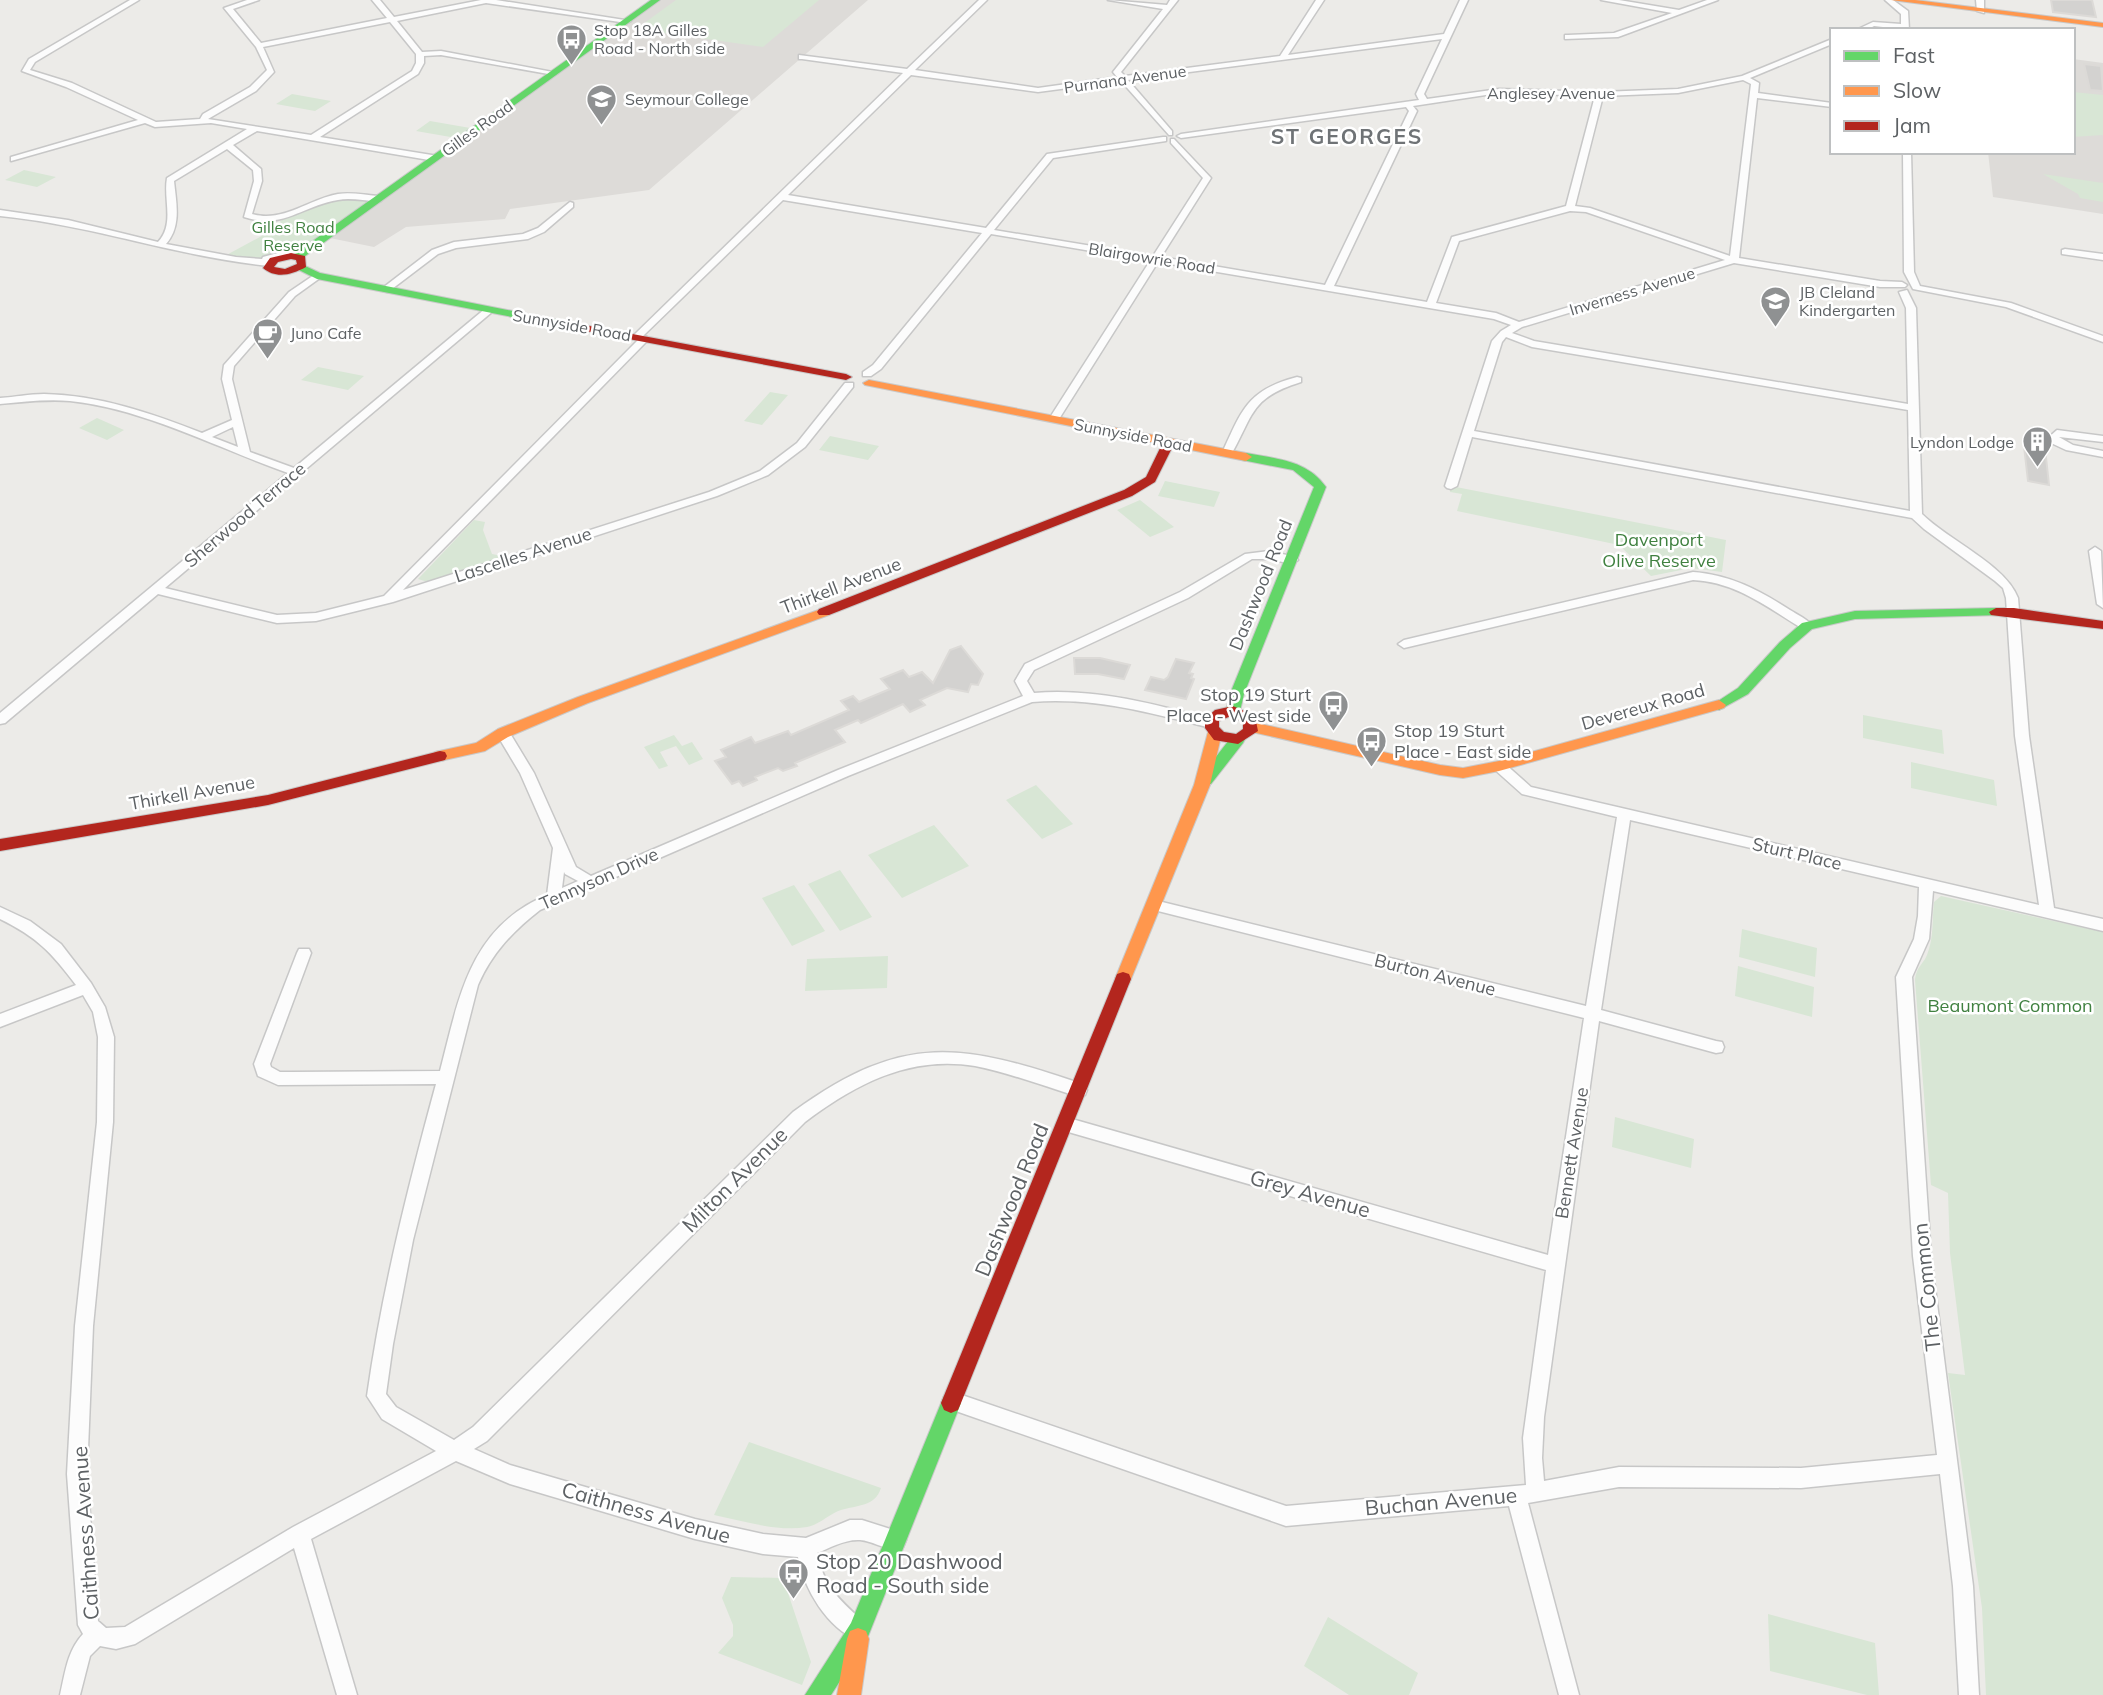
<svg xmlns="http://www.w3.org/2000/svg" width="2103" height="1695" font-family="Mulish,sans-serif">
<rect width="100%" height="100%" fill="#ecebe8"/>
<path fill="#dddbd8" d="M656,0H868L649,190L510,209L505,219L406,227L374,247L325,237Z
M2073,59L2103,63V214L1993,197L1988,152H2073Z"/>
<path fill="#d8e6d5" d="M676,0H819L763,47L636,29Z
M2073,92L2103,95V135L2073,137Z
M292,94L331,101L315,111L276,104Z
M430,121L476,129L462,139L416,131Z
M24,170L56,177L37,187L5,180Z
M2043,174L2103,183V202L2080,198L2078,194Z
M340,196L378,199L297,257L274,260L221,258L269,232L284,218Z
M318,367L364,376L348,390L301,380Z
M770,392L788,395L762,425L744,421Z
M97,418L124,430L107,440L79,428Z
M830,436L879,446L868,460L819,450Z
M1165,481L1220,492L1214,507L1158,496Z
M1451,486L1726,540L1722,572L1691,568L1651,576L1619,545L1457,511L1462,494L1450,492Z
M1140,500L1174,527L1150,537L1117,510Z
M474,520L485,522L483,530L492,554L507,557L428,582L418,579Z
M1863,715L1942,730L1944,754L1863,738Z
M674,735L682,746L692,742L703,759L689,765L676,746L660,752L668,766L659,769L644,747Z
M1911,762L1994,780L1997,806L1911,788Z
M1036,785L1073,824L1042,839L1006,800Z
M934,825L969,866L902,898L868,855Z
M840,870L872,917L840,931L808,884Z
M794,885L825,931L792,946L762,898Z
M1941,896L2103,932V1695H1986L1982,1608L1948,1373L1965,1375L1950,1253L1948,1193L1931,1185L1915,980C1917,966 1922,966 1927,955C1934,938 1932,919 1934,902Z
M1742,929L1817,948L1815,977L1739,957Z
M888,956L887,988L805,991L807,959Z
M1738,966L1814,987L1812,1017L1735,996Z
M1615,1117L1694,1139L1691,1168L1612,1147Z
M749,1442L881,1488C875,1507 857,1505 841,1510C829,1514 819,1525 807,1527C777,1532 744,1521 714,1515Z
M731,1577L783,1578L811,1662L802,1685L718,1653L733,1636V1625L722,1598Z
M1768,1614L1875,1643L1879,1695H1867L1770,1671Z
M1328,1617L1418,1673L1409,1695H1349L1304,1666Z"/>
<path fill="#d3d2d0" stroke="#dcdad7" stroke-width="2" d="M2051,0H2092L2096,17L2053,12Z
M2084,64L2101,66L2103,91L2090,90Z
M2024,446L2045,448L2049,485L2028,481Z
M961,646L983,674L978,685L971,684L968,692L947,688L920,700L925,705L910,712L903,704L861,723L858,720L835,730L845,742L795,763L797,766L783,771L778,768L755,777L757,780L743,786L739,781L732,784L715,761L726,757L721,750L751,737L755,743L788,731L791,735L849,710L841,701L853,696L859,702L890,689L881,679L903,670L909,677L922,672L933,683L950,650Z
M1074,658H1100L1130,665L1124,679L1098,674H1075Z
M1176,659L1194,663L1189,673L1193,674L1191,678L1194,679L1186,699L1145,690L1151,677L1164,680L1168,677Z"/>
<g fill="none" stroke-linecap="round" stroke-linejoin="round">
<defs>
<path id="street" d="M130,0H139L35,62L30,70L72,83L156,122L200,119L203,114L250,87L267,70L256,47L224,8L247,0H259L233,9L261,43L387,18L372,0H380L394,17L481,0H496L631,21L627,23L486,3L397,21L422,52L441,51L558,73L554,75L441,55L424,56V63L418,74L320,137L438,156L439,158L435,161L257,131L233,145L261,169L262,181L252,214C283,223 309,199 338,194C351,192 365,195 378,196L381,197V201C367,202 352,197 338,200C301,206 284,230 244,217L254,181L253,170L227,149L174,181C176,202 182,226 166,244L236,257L262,259L263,257L311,244L316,247L271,260L275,263L270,266C178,257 92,225 0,216V210L68,220L158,242C175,224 163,199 167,178L247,129L211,123L155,127L145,123L11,161V157L138,120L66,87L22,71L29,59ZM390,22L416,54V63L412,71L311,135L208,119L256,91L274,72L263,47Z
M979,0H987L915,70L1038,88L1117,77L1113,72L1163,9L1108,0L1167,5L1170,0H1178L1121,72L1125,76L1280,56L1316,0H1324L1288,55L1444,34L1460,0H1468L1424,94L1427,99L1499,89L1600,92L1678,89L1742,76L1832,39V44L1750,78L1759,83L1758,93L1832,103V107L1757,98L1739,258L1880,281L1902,282L1907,285L1905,287H1880L1734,263L1522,327L1512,333L1534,341L1908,404L1906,308L1899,292L1907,290L1916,308L1922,514C1948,540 2006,565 2018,598L2029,736L2054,908L2103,919V931L1933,891L1929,939L1912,977L1931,1256L1973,1586L1979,1695H1959L1953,1586L1940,1474L1801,1488L1619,1487L1528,1503L1579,1695H1559L1509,1506L1286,1526L953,1410L946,1407L944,1401L946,1395L953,1392L1286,1506L1526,1485L1523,1438L1546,1270L1065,1131L1059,1129L1057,1124L1059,1119L1065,1117L1548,1255L1584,1018L1154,910L1149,909L1147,905L1149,901L1154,900L1586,1006L1617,817L1522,794L1494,769L1492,766L1494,763H1504L1531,787L2039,905L2015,736L2006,598L2003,588L1995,581L1924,529L1912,518L1472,437L1457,486L1451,489L1447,488L1445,486L1492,341L1501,331L1511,325L1494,319L1158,262L1059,419L1058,421H1050L1049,419L1150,261L991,234L881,369L871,376H863V372L873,365L982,233L783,200L643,336L647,337V341L403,590L709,492L760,471L797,443L845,383H853V387L805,447L768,475L717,496L393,602L316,621L277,623L158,594L5,723L0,724V713L288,473C217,448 145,409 70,401C46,399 23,402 0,404V398C15,397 29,394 44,394C99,395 151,413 202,433L232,420L222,379L224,365L289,292L317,273L322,276L320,278L295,296L234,366L232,379L250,452L294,468L486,308H492V312L165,588L277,615L316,613L384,596L638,340L634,339V335L903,73L802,59H799V55L907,69ZM1442,39L1416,94L1419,100L1181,134L1177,136L1181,138L1406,107L1409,111L1325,285L1161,257L1211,178L1174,139H1171V143L1203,178L1153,256L994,230L1053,158L1166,141V137H1163L1047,154L986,228L788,195L911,75L1038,92L1121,81L1169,135H1172V131L1128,80ZM1743,80L1751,84L1730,256L1590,208L1575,206L1603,96L1678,93ZM1499,93L1595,96L1566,206L1452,237L1427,302L1334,286L1417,111L1413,106ZM1570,211L1586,212L1725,260L1519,322L1496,313L1436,303L1459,241ZM1506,337L1532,347L1908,410L1910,511L1474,431L1502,342ZM233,427L238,447L212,437ZM1630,820L1919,887L1918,916L1914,939L1896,977L1913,1256L1937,1455L1801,1468L1619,1467L1544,1481L1542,1458L1544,1417L1599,1021L1716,1053L1722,1052L1724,1047L1722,1042L1716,1041L1601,1010Z
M1601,0H1619L1679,10L1707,0H1718L1618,37L1565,39V35H1568L1614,33L1672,13Z
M1885,0H1893L1908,11L1909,30L1874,26L1867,30H1856L1873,22L1901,24V14Z
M1976,0H1984V13L1977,11Z
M1903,152H1911L1914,272L1920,286L2011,303L2103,336V342L2006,307L1913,289L1904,272Z
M570,202L573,203V207L544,232L528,239L456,248L438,254L388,292L380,290L432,250L454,242L523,234L538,228Z
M2065,249L2103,254V260L2062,254V250Z
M1297,377L1301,378V382C1250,398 1254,414 1231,455H1223L1222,453C1242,410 1247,390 1297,377Z
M2057,430L2103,436V442L2059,437L2073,445L2103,451V457L2066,450L2051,443L2049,437Z
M2095,547L2101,551L2103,608L2097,604L2089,551Z
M1269,551L1296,557L1298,560L1292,564L1269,559H1252L1188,598L1034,670L1027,681L1034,693C1096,688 1156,704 1216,721L1217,724L1216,727L1211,728C1151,713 1094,697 1032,702L848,776L540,910C513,931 492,953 478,985L413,1240L393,1344L386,1394L396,1407L454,1440L473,1427L793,1112C904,1031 962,1043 1085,1085L1087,1090L1085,1095L1079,1097C1044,1086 1010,1073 975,1066C910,1055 855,1084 805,1122L487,1441L474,1449L510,1465L695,1519L763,1534L806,1538L850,1520H862L903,1533L906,1540L903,1547C889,1553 874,1541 860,1540C845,1539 830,1548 817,1553C824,1588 841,1601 866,1624L869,1631L866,1638L859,1641C827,1628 804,1589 798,1557L763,1554L695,1539L510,1484L456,1461L311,1539L357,1695H337L294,1548L135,1644L116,1649L100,1646L90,1656L80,1695H60C65,1674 67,1651 83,1634L78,1625L67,1474L75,1326L97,1122L98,1037L93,1012L83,995L0,1027V1014L76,985C51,952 37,937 0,919V907L30,921L61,944L91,983L105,1007L114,1037L113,1122L93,1326L87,1474L98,1621L106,1628L125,1627L293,1527L436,1451L382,1419L367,1396C382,1290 408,1187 436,1084L278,1085L258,1076L254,1064L297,953L299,949H309L311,953L270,1064L271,1067L280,1072H292L440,1071C459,998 469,928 547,895L553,848L520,773L496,733L498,730H508L534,773L576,867L591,876L838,770L1023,696L1015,681L1025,664L1180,592L1245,554ZM564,872L565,874L578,881L562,888Z
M1693,572C1731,575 1759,590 1790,610C1798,615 1807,619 1813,626L1811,629H1803C1767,607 1736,582 1693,580L1404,648L1398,644L1404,640Z"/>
<path id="fast" d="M651,0H660L301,259H293V255Z
M301,264L320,273L574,323L579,326L574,329L317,279L297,269V265Z
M1246,453C1277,459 1307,460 1326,487L1244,694L1240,711L1233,716L1226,711L1230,694L1314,487L1293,470L1242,460V454Z
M1996,608L2003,612L2001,615L1855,619L1812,629L1790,648L1748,694L1719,710L1712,705L1738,688L1780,642L1802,623L1855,611Z
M1238,734L1245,739L1243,743L1211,784H1201L1198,780L1201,776L1233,735Z
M951,1393L958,1396L961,1403L867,1639L831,1695H805L851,1623L944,1396Z"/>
<path id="slow" d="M1891,0H1915L2103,23V27Z
M869,380L1246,453L1252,457L1246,461L865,385L863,383Z
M824,608L829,609L831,612L829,615L588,703L508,737L485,751L440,761L433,756L435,752L476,743L498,729L578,697Z
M1719,700L1726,705L1724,708L1499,771L1463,778L1440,775L1252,732L1245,727L1252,722L1440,765L1463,768L1499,761Z
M1215,727L1222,732L1210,785L1131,979L1129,984H1117L1115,979L1194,785L1208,732Z
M858,1628L866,1631L869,1639L861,1695H837L847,1639L850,1631Z"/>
<path id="jam" d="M291,253L305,256L306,267C291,275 276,279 263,268L270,258ZM291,259L296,260L297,264L285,269L274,267L278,262Z
M574,323L846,374L852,377L846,380L570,328V324Z
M1169,438L1175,442L1155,482L1132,496L829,615H819L817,612L819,609L1124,490L1146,477L1163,442Z
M1996,608H2014L2103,621V629L1991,615L1989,612Z
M1233,706L1255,716L1258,731L1238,744L1214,740L1205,728V719L1215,710ZM1231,716L1243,722V729L1236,734L1224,732L1219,727V721Z
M440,751L445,752L447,756L445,760L268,805L0,851V839L268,795Z
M1123,972L1129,974L1131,979L961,1403L958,1410L951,1413L944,1410L941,1403L1115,979L1117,974Z"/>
</defs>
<use href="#street" stroke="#c7c7c7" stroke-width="3"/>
<use href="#fast" stroke="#c9c9c9" stroke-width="2"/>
<use href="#slow" stroke="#c9c9c9" stroke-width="2"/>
<use href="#jam" stroke="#c9c9c9" stroke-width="2"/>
<use href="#street" fill="#fcfcfc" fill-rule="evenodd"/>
<use href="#fast" fill="#63d668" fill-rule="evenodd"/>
<use href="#slow" fill="#ff974d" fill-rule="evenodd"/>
<use href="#jam" fill="#b3261e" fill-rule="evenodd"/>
</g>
<defs>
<symbol id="bus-pin" viewBox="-11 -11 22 30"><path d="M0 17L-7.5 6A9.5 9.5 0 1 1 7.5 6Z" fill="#8f9192" stroke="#fff"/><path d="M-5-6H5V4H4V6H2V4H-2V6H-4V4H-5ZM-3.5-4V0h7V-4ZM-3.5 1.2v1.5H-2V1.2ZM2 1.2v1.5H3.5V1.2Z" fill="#fff"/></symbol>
<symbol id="school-pin" viewBox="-11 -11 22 30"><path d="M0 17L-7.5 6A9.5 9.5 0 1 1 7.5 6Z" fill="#8f9192" stroke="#fff"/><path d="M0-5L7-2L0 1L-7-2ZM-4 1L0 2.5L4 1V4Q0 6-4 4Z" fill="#fff"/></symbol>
<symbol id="cafe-pin" viewBox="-11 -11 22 30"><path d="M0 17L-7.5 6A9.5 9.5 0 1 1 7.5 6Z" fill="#8f9192" stroke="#fff"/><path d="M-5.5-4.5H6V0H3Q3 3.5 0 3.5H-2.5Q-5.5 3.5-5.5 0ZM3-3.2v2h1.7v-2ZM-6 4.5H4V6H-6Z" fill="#fff"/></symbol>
<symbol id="building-pin" viewBox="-11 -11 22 30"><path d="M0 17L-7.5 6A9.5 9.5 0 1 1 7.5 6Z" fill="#8f9192" stroke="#fff"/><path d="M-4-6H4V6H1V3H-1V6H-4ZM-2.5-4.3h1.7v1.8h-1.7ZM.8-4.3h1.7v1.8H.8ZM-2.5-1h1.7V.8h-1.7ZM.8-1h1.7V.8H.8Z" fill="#fff"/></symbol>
</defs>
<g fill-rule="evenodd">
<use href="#bus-pin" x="554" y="22" width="35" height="47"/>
<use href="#school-pin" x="584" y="82" width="35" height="47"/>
<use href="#school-pin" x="1758" y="284" width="35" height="47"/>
<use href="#cafe-pin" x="250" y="316" width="35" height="47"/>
<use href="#building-pin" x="2020" y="424" width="35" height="47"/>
<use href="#bus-pin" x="1316" y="688" width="35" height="47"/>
<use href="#bus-pin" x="1354" y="724" width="35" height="47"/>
<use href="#bus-pin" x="776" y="1556" width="35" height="47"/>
</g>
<g text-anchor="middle" stroke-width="5" stroke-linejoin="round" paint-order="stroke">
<g font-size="16" fill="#5d6164" stroke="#fff" text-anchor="start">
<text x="594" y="36">Stop 18A Gilles<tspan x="594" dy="18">Road - North side</tspan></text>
<text x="625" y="105">Seymour College</text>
<text x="1799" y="298">JB Cleland<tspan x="1799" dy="18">Kindergarten</tspan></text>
<text x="290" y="339">Juno Cafe</text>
<text x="2014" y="448" text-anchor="end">Lyndon Lodge</text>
</g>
<g font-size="16" fill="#5d6164" stroke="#fff">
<text transform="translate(1125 79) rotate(-8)" y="6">Purnana Avenue</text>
<text x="1551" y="99">Anglesey Avenue</text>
<text transform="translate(477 128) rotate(-36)" y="6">Gilles Road</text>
<text transform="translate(1152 258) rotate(9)" y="6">Blairgowrie Road</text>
<text transform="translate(1632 291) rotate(-17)" y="6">Inverness Avenue</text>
<text transform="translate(572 325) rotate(10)" y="6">Sunnyside Road</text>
<text transform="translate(1133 435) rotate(11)" y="6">Sunnyside Road</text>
</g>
<g font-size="16" fill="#408140" stroke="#fff">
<text x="293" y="233">Gilles Road<tspan x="293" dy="18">Reserve</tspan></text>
</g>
<g font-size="18" fill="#5d6164" stroke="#fff">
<text transform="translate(245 515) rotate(-40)" y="6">Sherwood Terrace</text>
<text transform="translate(523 555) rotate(-18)" y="6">Lascelles Avenue</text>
<text transform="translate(1261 585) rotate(-68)" y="6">Dashwood Road</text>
<text transform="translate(841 586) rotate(-21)" y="6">Thirkell Avenue</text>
<text transform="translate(1643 707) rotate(-16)" y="6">Devereux Road</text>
<text transform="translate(192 793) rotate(-10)" y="6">Thirkell Avenue</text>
<text transform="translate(1797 854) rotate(13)" y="6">Sturt Place</text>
<text transform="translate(599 879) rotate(-24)" y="6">Tennyson Drive</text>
<text transform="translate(1435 975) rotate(14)" y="6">Burton Avenue</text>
<text transform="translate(1572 1153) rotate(-81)" y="6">Bennett Avenue</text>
</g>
<g font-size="18" fill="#408140" stroke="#fff">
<text x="1659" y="546">Davenport<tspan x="1659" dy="21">Olive Reserve</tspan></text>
<text x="2010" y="1012">Beaumont Common</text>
</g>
<g font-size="18" fill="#5d6164" stroke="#fff" text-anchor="end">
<text x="1311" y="701">Stop 19 Sturt<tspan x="1311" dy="21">Place - West side</tspan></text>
<text x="1394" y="737" text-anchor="start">Stop 19 Sturt<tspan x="1394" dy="21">Place - East side</tspan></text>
</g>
<g font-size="21" font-weight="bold" letter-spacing="2" fill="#6f7376" stroke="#fff">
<text x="1347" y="144">ST GEORGES</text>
</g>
<g font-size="21" fill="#5d6164" stroke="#fff">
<text transform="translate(735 1180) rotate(-45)" y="7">Milton Avenue</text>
<text transform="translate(1310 1194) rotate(16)" y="7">Grey Avenue</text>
<text transform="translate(1012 1200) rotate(-68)" y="7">Dashwood Road</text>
<text transform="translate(1927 1287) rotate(-96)" y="7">The Common</text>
<text transform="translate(1441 1502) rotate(-5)" y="7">Buchan Avenue</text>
<text transform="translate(646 1513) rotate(16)" y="7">Caithness Avenue</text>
<text transform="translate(86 1533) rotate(-94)" y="7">Caithness Avenue</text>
</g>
<g font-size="21" fill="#5d6164" stroke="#fff" text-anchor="start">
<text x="816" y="1569">Stop 20 Dashwood<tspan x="816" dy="24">Road - South side</tspan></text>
</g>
</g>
<rect x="1830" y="28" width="245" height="126" fill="#ffffff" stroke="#bec0c1" stroke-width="2"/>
<rect x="1844" y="51" width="35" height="10" fill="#63d668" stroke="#bec0c1" stroke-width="2"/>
<text x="1893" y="63" font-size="21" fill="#5d6164">Fast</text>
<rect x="1844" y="86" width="35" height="10" fill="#ff974d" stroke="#bec0c1" stroke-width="2"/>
<text x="1893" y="98" font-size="21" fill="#5d6164">Slow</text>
<rect x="1844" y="121" width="35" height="10" fill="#b3261e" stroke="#bec0c1" stroke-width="2"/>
<text x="1893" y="133" font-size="21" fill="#5d6164">Jam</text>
</svg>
